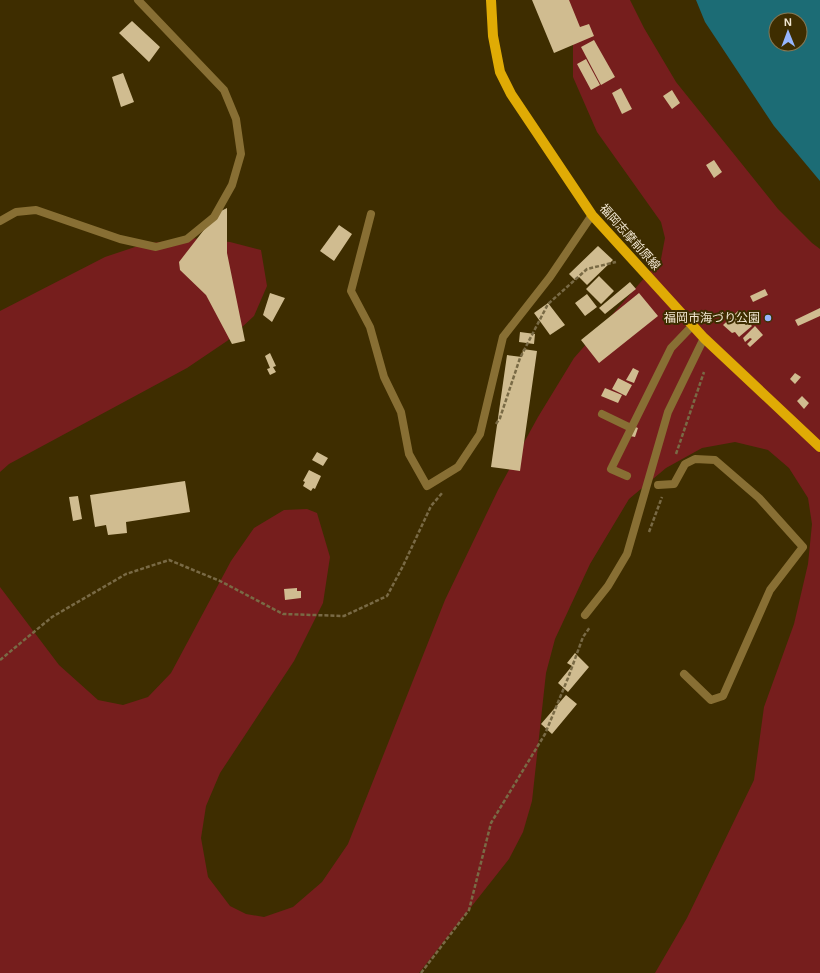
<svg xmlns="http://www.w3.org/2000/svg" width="820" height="973" font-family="Arial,'Noto Sans JP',sans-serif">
<rect width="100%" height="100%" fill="#3e2d00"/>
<path fill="#761e1d" d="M568,0H630L644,28L676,82L778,209L812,243L820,249V973H655L687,918L754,780L764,707L794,624L808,564L812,524L808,498L789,468L768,450L735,442L702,448L666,468L629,499L590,564L555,639L546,673L532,801L523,832L509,859L419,973H0V587L59,665L98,700L123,705L148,697L171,673L231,561L254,528L284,510L307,509L317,513L330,557L323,603L294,661L220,773L206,806L201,838L208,877L230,906L246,914L264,917L293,907L322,882L348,844L445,600L498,490L538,417L574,358L661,259L665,238L661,222L597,132L573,77V12Z
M191,238L230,242L261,250L267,286L254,316L227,341L187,368L9,464L0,472V311L105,257L144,244Z"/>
<path fill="#1c6c75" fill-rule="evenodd" d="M696,0H820V181L774,126L705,22ZM776,20H800V44H776Z"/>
<path fill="#d0bc90" d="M532,0H569L580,27L589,24L594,36L554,53Z
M132,21L160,47L149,62L119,33Z
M594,40L615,77L601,85L581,47Z
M586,59L600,85L591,90L577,64Z
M123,73L134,102L121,107L112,77Z
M621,88L632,109L622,114L612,93Z
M672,90L680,103L672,109L663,96Z
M714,160L722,172L714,178L706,165Z
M227,208V253L245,341L232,344L206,295L180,270L179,262L217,213Z
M339,225L352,234L334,261L320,251Z
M598,246L613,260L587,285L579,277L575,280L569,274Z
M599,276L614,291L601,304L586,289Z
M630,282L636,289L605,314L599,308Z
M765,289L768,295L753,302L750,296Z
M270,293L285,298L272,322L263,315Z
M639,293L658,316L599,363L581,340Z
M587,294L597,307L585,316L575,303Z
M548,303L565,325L550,335L534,313Z
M820,308V316L798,326L795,320Z
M738,311L752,326L739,337L735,332L732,333L723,325Z
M755,326L763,335L750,347L747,344L752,339L750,338L745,342L743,338Z
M520,332L535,334L534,344L519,342Z
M523,349L537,351L520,471L491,467L507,355L522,357Z
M270,353L276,366L273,367L276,372L270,375L267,369L270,368L265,356Z
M633,368L639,371L634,383L626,380Z
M795,373L801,377L795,384L790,379Z
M618,378L632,385L626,396L612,389Z
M605,388L622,395L618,403L601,396Z
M802,396L809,403L804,409L797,401Z
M633,426L638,428L635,437L630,436Z
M317,452L328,458L323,466L312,460Z
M309,470L321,476L315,489L313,488L311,491L303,486L305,482L303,481Z
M185,481L190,512L126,522L127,533L108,535L106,525L95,527L90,495Z
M78,496L82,519L73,521L69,497Z
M297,588V591H301V598L285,600L284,589Z
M575,653L589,667L568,692L558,683L572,666L567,663Z
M566,695L577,704L552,734L541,724Z"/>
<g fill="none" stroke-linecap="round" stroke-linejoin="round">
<path stroke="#796a45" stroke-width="2.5" stroke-dasharray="4 2" stroke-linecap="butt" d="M496,424L500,418L520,358L548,304L587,269L616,262
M676,454L704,372
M649,532L662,497
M0,660L52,617L126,574L169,560L220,581L283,614L344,616L387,596L403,566L431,506L443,492
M421,973L469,910L491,823L545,734L568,678L583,637L590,627"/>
<path stroke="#886f34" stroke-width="8" d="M602,414L631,428
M627,476L611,469L671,348L693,325
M658,485L674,484L685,464L695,459L715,460L759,498L803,547L770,590L723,696L711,700L684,674"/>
<path stroke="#886f34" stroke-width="8" d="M371,214L351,291L370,327L384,377L401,412L409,454L427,486L458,467L480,434L503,337L550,277L592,215
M0,221L16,212L36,210L120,239L156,247L187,239L214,217L232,185L241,154L236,119L224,90L138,0
M585,615L608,586L627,554L668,412L704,338"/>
<path stroke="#e0ab05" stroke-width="10" d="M491,0L493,36L500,72L511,94L592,215L704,338L820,447"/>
</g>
<circle fill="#97b6fd" stroke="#3e2d00" stroke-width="1.5" cx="768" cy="318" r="4"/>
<g text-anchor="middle" stroke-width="4" stroke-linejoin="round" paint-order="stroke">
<g font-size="12" fill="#f3e8d2" stroke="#3e2d00">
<text transform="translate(630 237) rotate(48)" y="4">福岡志摩前原線</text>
</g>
<g font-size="12" fill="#f3e8d2" stroke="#3e2d00" text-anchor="end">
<text x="760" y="322">福岡市海づり公園</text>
</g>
</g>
<g transform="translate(788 32) rotate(359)"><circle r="19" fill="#3e2d00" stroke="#867854"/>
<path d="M0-3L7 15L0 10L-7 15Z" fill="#97b6fd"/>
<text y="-6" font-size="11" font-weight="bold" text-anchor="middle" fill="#f3e8d2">N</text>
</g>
</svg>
